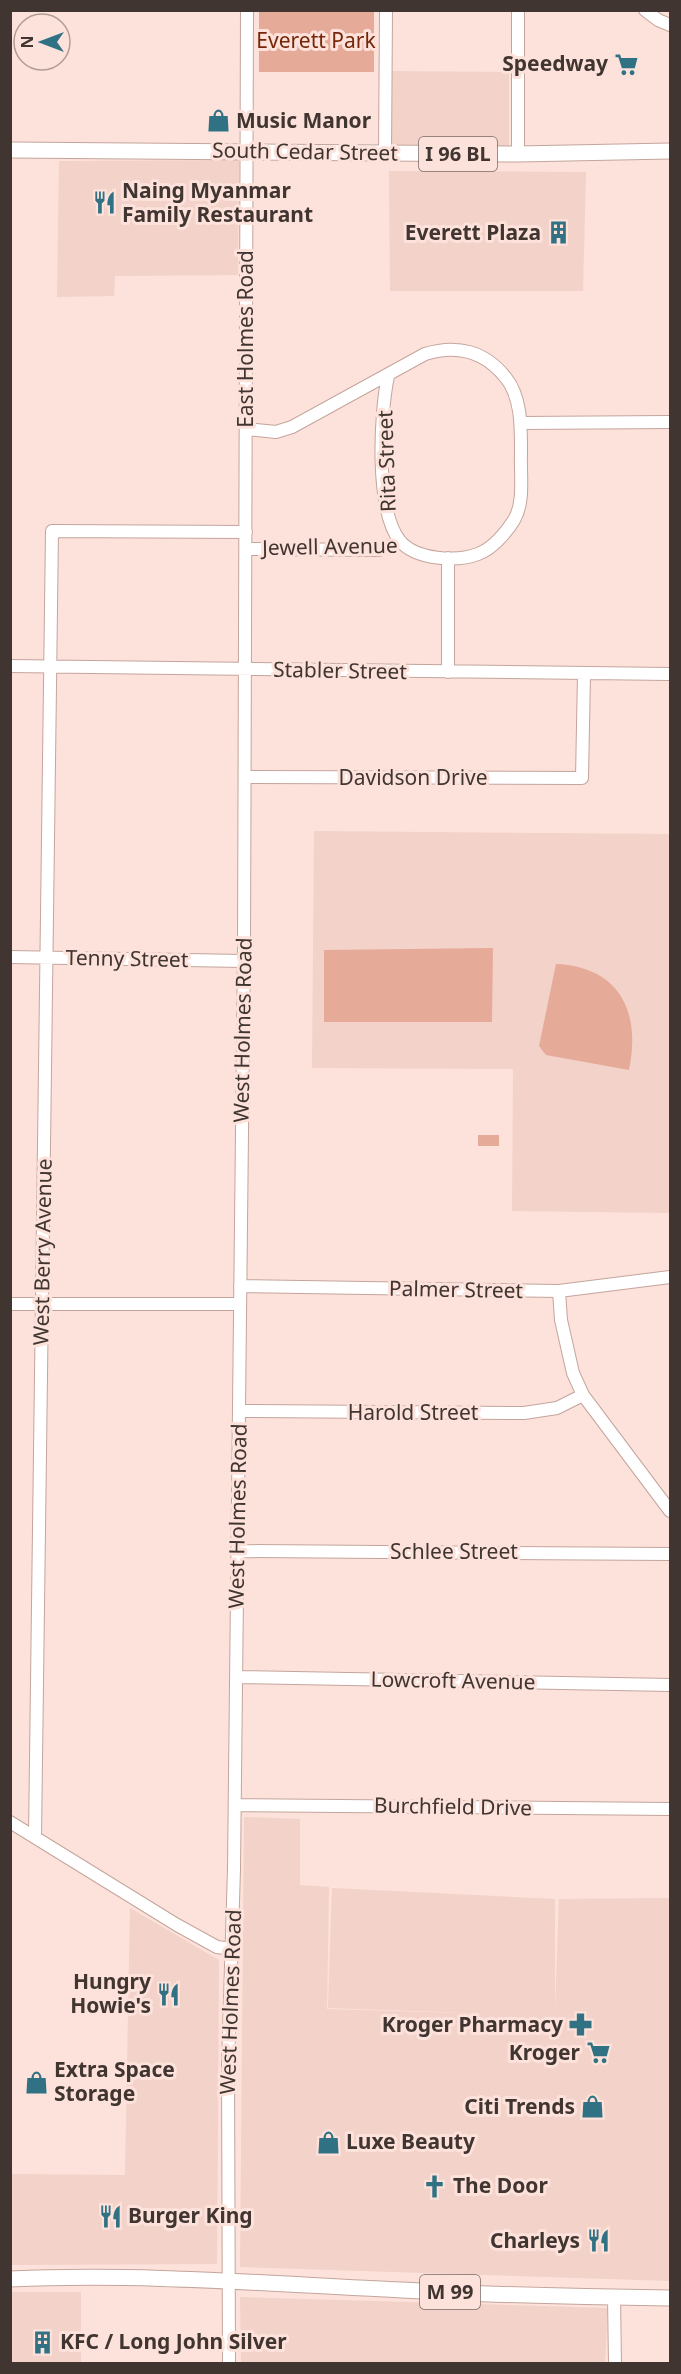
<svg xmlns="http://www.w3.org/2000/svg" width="681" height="2374" font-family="'Noto Sans',sans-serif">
<rect width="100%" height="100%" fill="#fce2da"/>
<path fill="#f2d2c9" d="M384,71L509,72V146L384,145Z
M239,160L238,275L115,276L114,296L57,297L59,161Z
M389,171L586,172L583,291H390Z
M314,831L670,834V1213L512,1211L513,1069L312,1068Z
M244,1817L300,1819V1885L329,1887L327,2009L555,2016L328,2008L332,1888L555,1899V2011L559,1899L669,1898L670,2281L240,2267Z
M130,1908L219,1960L217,2264L11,2265V2174L125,2175Z
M11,2292H81V2362L212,2363H11Z
M240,2297L608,2308L605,2363H241Z"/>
<path fill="#e6aa98" d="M259,11H374V72H259Z
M493,948L492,1022H324V950Z
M556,964C620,967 641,1012 629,1070L546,1055L539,1046Z
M478,1135H499V1146H478Z"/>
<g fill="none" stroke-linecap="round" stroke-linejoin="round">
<defs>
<path id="minor" d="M645,10L658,20L670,25
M385,153L386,10
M518,154V10
M521,423L670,422
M246,429L276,432L292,427L425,354C457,344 485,351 506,378C522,398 521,429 521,453C520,473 525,502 514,520C506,533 492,549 478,554C457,562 416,560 400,541C375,510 380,414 388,376
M246,549L379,550L401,542
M448,558V672
M10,666L670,674
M245,777L582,778L584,674
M10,957L244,961
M240,1286L559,1291L670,1277
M559,1291L561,1320L573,1373L583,1395L670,1511
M10,1304H240
M239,1411L524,1413L557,1408L583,1395
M237,1551L670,1554
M236,1677L670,1685
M235,1805L670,1809
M10,1822L177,1925L217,1947L232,1949
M35,1837L52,531L246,532
M614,2297L615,2364
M229,2364L228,2065L234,1869L244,948L247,10"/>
<path id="major" d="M10,150L518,154L670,151
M10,2279C141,2273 271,2284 402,2290C491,2295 581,2297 670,2298"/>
</defs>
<use href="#minor" stroke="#c4a59c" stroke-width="14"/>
<use href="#major" stroke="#c4a59c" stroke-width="17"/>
<use href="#minor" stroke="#fff" stroke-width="12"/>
<use href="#major" stroke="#fff" stroke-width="15"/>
</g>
<defs>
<symbol id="supermarket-bare" viewBox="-9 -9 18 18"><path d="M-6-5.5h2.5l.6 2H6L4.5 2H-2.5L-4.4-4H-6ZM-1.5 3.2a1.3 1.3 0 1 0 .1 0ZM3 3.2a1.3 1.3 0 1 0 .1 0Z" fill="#307284" stroke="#fce2da" stroke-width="2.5" paint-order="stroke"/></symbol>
<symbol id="shop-bare" viewBox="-9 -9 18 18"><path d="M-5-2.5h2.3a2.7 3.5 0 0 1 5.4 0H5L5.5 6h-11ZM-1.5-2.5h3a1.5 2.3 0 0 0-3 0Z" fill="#307284" stroke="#fce2da" stroke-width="2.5" paint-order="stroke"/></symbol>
<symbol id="restaurant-bare" viewBox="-9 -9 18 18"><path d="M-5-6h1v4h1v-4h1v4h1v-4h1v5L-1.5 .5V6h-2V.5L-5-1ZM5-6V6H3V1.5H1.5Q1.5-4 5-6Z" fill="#307284" stroke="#fce2da" stroke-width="2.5" paint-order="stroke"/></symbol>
<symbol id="building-bare" viewBox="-9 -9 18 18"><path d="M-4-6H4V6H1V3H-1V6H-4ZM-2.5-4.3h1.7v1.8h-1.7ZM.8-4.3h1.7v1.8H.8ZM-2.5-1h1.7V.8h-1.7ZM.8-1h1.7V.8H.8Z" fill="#307284" stroke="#fce2da" stroke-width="2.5" paint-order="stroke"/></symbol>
<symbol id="pharmacy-bare" viewBox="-9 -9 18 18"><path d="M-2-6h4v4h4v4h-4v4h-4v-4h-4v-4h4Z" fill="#307284" stroke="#fce2da" stroke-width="2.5" paint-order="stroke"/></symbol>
<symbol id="church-bare" viewBox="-9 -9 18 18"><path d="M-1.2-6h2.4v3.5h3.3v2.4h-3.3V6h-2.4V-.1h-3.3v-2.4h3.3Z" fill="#307284" stroke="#fce2da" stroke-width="2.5" paint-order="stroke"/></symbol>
</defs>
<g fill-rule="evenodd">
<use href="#supermarket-bare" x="610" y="48" width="33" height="33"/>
<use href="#shop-bare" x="202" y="104" width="33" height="33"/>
<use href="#restaurant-bare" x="88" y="186" width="33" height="33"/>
<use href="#building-bare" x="542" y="216" width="33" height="33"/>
<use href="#restaurant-bare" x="152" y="1978" width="33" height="33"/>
<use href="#pharmacy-bare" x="564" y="2008" width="33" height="33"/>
<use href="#supermarket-bare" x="582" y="2036" width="33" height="33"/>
<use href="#shop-bare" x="20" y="2066" width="33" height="33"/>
<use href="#shop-bare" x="576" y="2090" width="33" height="33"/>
<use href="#shop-bare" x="312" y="2126" width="33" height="33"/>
<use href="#church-bare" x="418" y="2170" width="33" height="33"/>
<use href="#restaurant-bare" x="94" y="2200" width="33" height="33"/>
<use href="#restaurant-bare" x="582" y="2224" width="33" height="33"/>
<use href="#building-bare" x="26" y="2326" width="33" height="33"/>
</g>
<g text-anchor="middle" stroke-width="6" stroke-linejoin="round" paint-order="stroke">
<g fill="#fce2da" stroke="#796964" stroke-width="1.5">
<rect x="419" y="137" width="78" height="34" rx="4.5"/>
<rect x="420" y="2275" width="60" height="34" rx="4.5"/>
</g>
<g font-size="20" font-weight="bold" fill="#413531">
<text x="458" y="161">I 96 BL</text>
<text x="450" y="2299">M 99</text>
</g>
<g font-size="21" fill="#772508" stroke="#fce2da">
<text x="316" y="48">Everett Park</text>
</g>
<g font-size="21" font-weight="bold" fill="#413531" stroke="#fce2da" text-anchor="end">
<text x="608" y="71">Speedway</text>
<text x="236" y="128" text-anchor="start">Music Manor</text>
<text x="122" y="198" text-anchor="start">Naing Myanmar<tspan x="122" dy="24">Family Restaurant</tspan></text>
<text x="541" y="240">Everett Plaza</text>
<text x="151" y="1989">Hungry<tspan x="151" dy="24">Howie's</tspan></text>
<text x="563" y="2032">Kroger Pharmacy</text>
<text x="580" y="2060">Kroger</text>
<text x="54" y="2077" text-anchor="start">Extra Space<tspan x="54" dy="24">Storage</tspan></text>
<text x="575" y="2114">Citi Trends</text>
<text x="346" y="2149" text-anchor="start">Luxe Beauty</text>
<text x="453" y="2193" text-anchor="start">The Door</text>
<text x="128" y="2223" text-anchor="start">Burger King</text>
<text x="580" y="2248">Charleys</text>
<text x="60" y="2349" text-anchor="start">KFC / Long John Silver</text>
</g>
<g font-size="21" fill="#413531" stroke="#fce2da">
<text transform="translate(305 152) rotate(1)" y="7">South Cedar Street</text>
<text transform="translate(246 339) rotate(-90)" y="7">East Holmes Road</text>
<text transform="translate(387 461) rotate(-92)" y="7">Rita Street</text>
<text transform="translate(330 547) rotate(-1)" y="7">Jewell Avenue</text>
<text transform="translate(340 671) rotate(1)" y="7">Stabler Street</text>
<text x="413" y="785">Davidson Drive</text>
<text transform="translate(127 959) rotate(1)" y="7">Tenny Street</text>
<text transform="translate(243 1030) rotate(-89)" y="7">West Holmes Road</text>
<text transform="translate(43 1252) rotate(-89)" y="7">West Berry Avenue</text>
<text transform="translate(456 1290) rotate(1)" y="7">Palmer Street</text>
<text x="413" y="1420">Harold Street</text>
<text transform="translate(238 1516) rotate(-89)" y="7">West Holmes Road</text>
<text x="454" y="1559">Schlee Street</text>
<text transform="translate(453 1681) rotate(1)" y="7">Lowcroft Avenue</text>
<text transform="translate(453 1807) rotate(1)" y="7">Burchfield Drive</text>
<text transform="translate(231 2002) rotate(-88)" y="7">West Holmes Road</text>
</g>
</g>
<rect width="681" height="2374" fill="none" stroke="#413531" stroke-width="24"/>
<g transform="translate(42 42) rotate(270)"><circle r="28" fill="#fce2da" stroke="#b19d96" stroke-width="1.5"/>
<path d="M0-4.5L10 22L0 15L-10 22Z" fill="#307284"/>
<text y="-9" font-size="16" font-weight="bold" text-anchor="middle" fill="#413531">N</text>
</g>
</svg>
